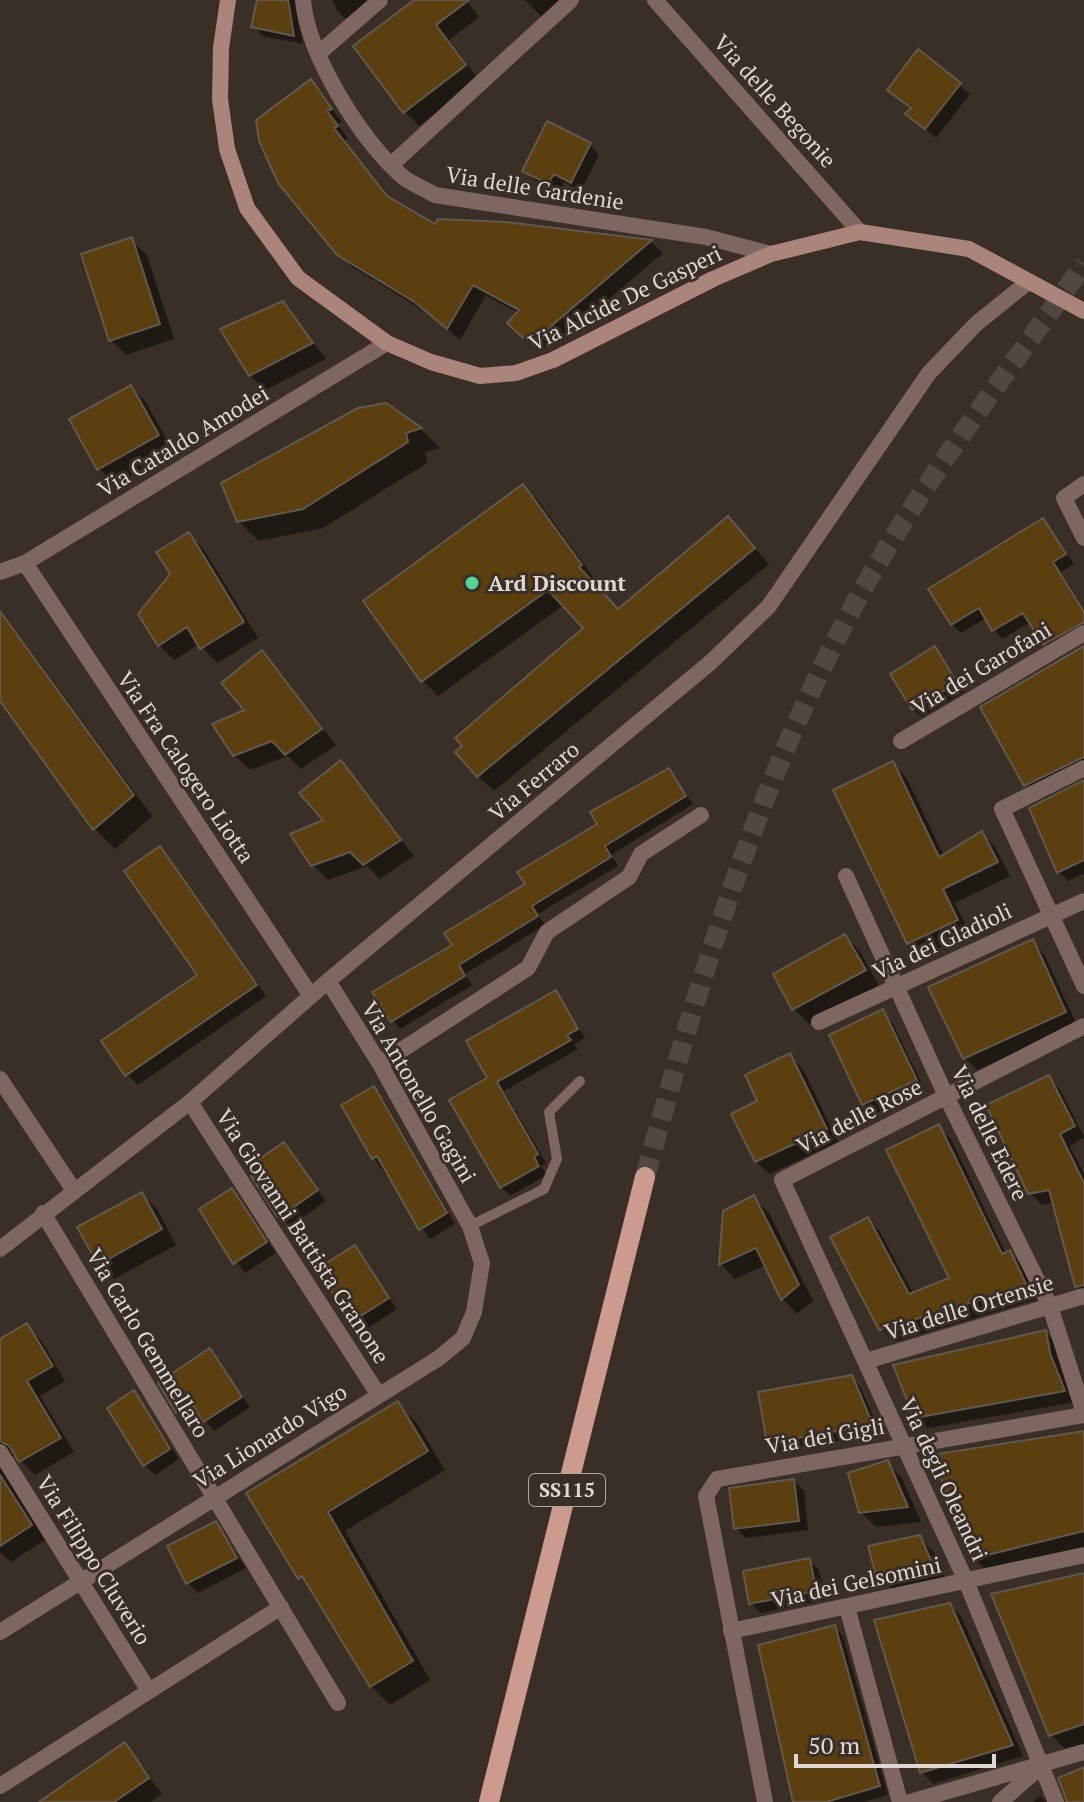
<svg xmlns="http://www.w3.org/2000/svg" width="1084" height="1802" font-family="'PT Serif',serif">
<rect width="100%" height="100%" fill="#3a2f27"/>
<path fill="#0007" d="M259,0H295L303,44L263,36L253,26Z
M332,0H390L356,30L337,10Z
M417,0H466L479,17L449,40L479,80L419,126L405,111Z
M525,0H568L545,20Z
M919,52L970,94L936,138L908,114L912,109Z
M310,81L342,122L338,124L348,139L344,141L391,201L436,226L505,224L651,242L663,253L555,345L538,349L510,323L518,313L486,295L460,340L431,315L352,267L338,253Z
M590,145L599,155L581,191L564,182L559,193L534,180L524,170Z
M131,240L147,255L174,339L126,355L111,340Z
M282,303L326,359L265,390L250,375Z
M131,387L146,402L173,451L114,484L99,468Z
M386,406L421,429L440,448L425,452L427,463L323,528L259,541L238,521Z
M523,486L539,502L596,581L593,583L619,611L728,518L769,564L494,791L478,776L586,629L564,605L438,696L423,681Z
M1043,520L1074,564L1061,572L1084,609V635L1053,653L1031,622L1002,639L986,618L961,633L952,624Z
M189,534L204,550L258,638L217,663L199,644L174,660L159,645L173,574Z
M0,609L152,816L115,849L95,829L0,698Z
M1084,648V772L1037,796L1026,784Z
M934,649L964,692L922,717L913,709Z
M262,652L336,745L301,769L288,756L250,770L234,755Z
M340,763L414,856L380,879L367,866L328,880L313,865Z
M892,764L906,777L944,856L982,834L995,847L1010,876L955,903L970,934L922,956L909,942Z
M669,770L693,804L611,855L618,866L538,914L545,925L465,974L472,985L400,1029L393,1021L454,946Z
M1084,783V873L1068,881L1058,871Z
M160,849L266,996L138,1085L127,1074L200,976Z
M845,936L860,951L879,986L809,1024L794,1009L776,975Z
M1032,942L1044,954L1077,1025L977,1070L965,1058Z
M556,993L585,1038L574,1044L578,1049L504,1091L546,1163L541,1166L547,1175L510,1196L501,1187L490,1079Z
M882,1012L892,1022L925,1090L874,1114L864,1104L831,1036Z
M790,1056L803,1069L838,1142L769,1174L756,1161L760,1102Z
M1049,1078L1060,1089L1084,1137L1070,1146L1084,1174V1293L1077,1286L1054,1202L1042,1205L1030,1193Z
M373,1089L383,1099L455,1224L430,1239L374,1158Z
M938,1126L951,1139L1006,1254L1010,1253L1022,1265L1038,1299L894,1342L881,1329L868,1219L880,1232L914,1295L952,1279Z
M284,1144L326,1201L289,1227L253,1177Z
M232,1190L276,1253L245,1273L201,1210Z
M141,1194L157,1209L176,1245L114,1279L99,1263Z
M754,1198L769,1213L813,1301L797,1314L783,1299L766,1265L735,1279L721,1264Z
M354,1248L397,1309L363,1331L320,1270Z
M27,1326L41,1340L65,1381L40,1396L74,1452L35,1475L17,1456H9L2,1469L45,1540L11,1562L0,1552V1342Z
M1045,1332L1057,1344L1061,1366L1076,1402L928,1428L916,1416Z
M210,1351L250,1407L214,1431L200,1414L187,1421L178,1411Z
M851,1377L860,1386L881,1434L778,1451L768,1442Z
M134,1393L179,1459L155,1475L145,1465Z
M397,1404L416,1422L445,1470L345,1531L430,1680L390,1705L371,1686L249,1494Z
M1084,1434V1548L987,1571L974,1558V1550Z
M887,1463L902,1478L921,1522L876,1527L861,1512Z
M794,1481L804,1491L808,1530L746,1538L736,1528Z
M215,1524L246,1568L198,1593L188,1583Z
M919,1538L935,1553L946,1580L893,1590L878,1575Z
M809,1560L819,1570L825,1600L761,1613L751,1603Z
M1084,1575V1746L1068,1752L1051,1735Z
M950,1605L961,1616L1023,1756L933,1784L922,1772Z
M834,1627L843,1636L888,1795L864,1802H795L761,1646Z
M124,1745L162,1794L151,1802H42Z
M1040,1796L1047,1802H1033Z"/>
<path fill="#5b3f0e" stroke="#61594d" stroke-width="2" d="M257,0H288L294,36L251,27Z
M414,0H469L436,25L466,65L403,113L353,46Z
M918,49L961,83L925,129L905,114L911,108L887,90Z
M311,79L332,109L327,111L338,126L334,128L387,196L435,224L438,219L506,222L652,240L543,333L523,338L507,323L519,310L473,285L447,329L416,303L337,255L278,183L259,141L256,120Z
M547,121L591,143L571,183L554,174L548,184L522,171Z
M132,237L160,324L109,341L81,254Z
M283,301L313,343L249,376L220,329Z
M131,385L159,435L97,470L69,419Z
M386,403L422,428L406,433L408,442L303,509L237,522L221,483L358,408Z
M523,484L582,565L579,567L618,609L728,516L755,548L477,777L455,752L462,746L455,738L583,628L548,590L421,682L363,601Z
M1043,518L1066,554L1053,562L1084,612V622L1043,645L1023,613L992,631L979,608L951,625L928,589Z
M189,532L244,622L200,649L187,627L158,646L138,614L170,574L156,552Z
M0,611L134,795L93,830L0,701Z
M935,646L957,683L912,710L890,674Z
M1084,646V757L1024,786L980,707Z
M262,650L322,729L285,755L272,741L233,756L212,724L244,710L221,683Z
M341,760L401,840L363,865L350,852L311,866L290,834L323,820L299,793Z
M893,761L939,857L982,831L998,862L943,889L958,920L907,944L833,790Z
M669,768L686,796L605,846L611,857L532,906L538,916L459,965L465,976L391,1022L372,992L452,945L444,933L525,884L517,872L597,824L590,812Z
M1084,780V860L1057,873L1029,808Z
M160,846L257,985L125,1076L101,1041L197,975L124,871Z
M845,934L866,970L792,1010L773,974Z
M1033,939L1066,1012L963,1059L928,987Z
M556,990L578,1029L567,1035L571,1040L497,1082L538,1154L534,1157L539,1166L500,1188L449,1100L487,1078L466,1041Z
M883,1009L917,1080L862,1105L829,1035Z
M790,1053L827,1129L755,1162L731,1114L757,1101L745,1075Z
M1049,1075L1075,1126L1060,1134L1084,1183V1285L1075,1287L1049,1190L1028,1194L986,1105Z
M374,1086L447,1213L419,1230L377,1156L372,1159L341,1105Z
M939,1124L1002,1254L1010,1250L1027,1286L879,1330L830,1237L868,1217L909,1294L949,1278L886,1150Z
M284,1142L318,1190L278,1218L251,1176L260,1170L255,1162Z
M232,1188L267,1242L233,1264L199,1209Z
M142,1192L162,1229L98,1265L77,1227Z
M754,1195L799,1285L781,1300L756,1248L719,1265L723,1211Z
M355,1245L389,1298L351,1322L317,1269Z
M27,1323L53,1366L27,1381L61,1438L19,1462L9,1446L0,1441V1339Z
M1046,1330L1050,1353L1065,1391L914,1418L893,1365Z
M210,1348L242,1397L203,1422L192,1404L176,1413L158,1383Z
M852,1375L873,1425L767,1443L758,1392Z
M134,1390L170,1449L143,1466L107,1408Z
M398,1401L428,1451L328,1512L413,1661L370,1687L302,1576L298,1579L246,1493Z
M1084,1431V1531L975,1558L931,1455Z
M888,1460L908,1507L859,1513L848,1473Z
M0,1475L32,1525L0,1546Z
M794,1479L799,1521L734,1529L729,1488Z
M216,1521L237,1558L186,1584L167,1546Z
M920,1535L933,1565L876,1576L868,1546Z
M810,1558L816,1591L749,1604L743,1571Z
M1084,1573V1724L1049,1736L991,1594Z
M950,1603L1013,1745L920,1773L874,1620Z
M835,1625L880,1786L826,1802H793L758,1645Z
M125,1742L149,1778L114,1802H39Z
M1084,1767V1802H1067L1058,1778Z"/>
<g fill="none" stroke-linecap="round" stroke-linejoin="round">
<path stroke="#534841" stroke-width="20" stroke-dasharray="20 10" stroke-linecap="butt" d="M645,1177C697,988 752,801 843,626C909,498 1001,382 1084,264"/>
<path stroke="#7f6761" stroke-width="10" d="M470,1226L544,1189L557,1159L549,1112L580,1081"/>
<path stroke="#7f6761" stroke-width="16" d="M303,0C308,56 361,140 403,177C412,184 425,189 435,195L706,237L771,254
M655,0L860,232
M318,54L380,0
M391,165L571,0
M1084,484L1064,498L1084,538
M25,563L311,996
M0,572L25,563L387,343
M901,741L1084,633
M1084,768L1002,809L1084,986
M846,876L946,1096L1050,1306L1084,1413
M819,1022L1084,901
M380,1064L528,968L547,932L629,877L641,854L701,815
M0,1079L73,1189
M190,1102L378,1394
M43,1213L338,1703
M0,1249L190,1102L328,981L711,662L769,606L929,373L976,324L1028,282
M866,1361L1084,1296
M0,1452L149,1691
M847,1607L900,1802
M731,1631L1084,1555
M0,1632L439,1358L463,1338L474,1312L482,1263L477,1248L470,1226L380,1064L328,981
M0,1786L281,1607
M765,1802L706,1496L717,1479L1084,1415
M910,1802L1084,1752
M1000,1802L1038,1769
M1056,1802L966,1581L782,1180L1084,1026"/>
<path stroke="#ab847b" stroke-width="16" d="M228,0L221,48L220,99L227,149L247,208L298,278L387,343L431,362L480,376L516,373L553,360L713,279L771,254L860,232L969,249L1084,311"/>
<path stroke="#cc9a8f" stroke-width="20" d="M489,1802L645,1177"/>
</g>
<circle fill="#52d397" stroke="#3a2f27" stroke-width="3" cx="472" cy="583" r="8"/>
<g text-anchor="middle" stroke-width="6" stroke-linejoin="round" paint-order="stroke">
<rect fill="#3a2f27" stroke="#aea59f" stroke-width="2" x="529" y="1474" width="76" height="32" rx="6"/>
<g font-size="20" font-weight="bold" fill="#dfd7d3">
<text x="567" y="1497">SS115</text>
</g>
<g font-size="22" fill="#dfd7d3" stroke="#3a2f27">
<text transform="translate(775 101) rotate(48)" y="8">Via delle Begonie</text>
<text transform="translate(535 188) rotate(9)" y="8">Via delle Gardenie</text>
<text transform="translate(625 298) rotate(-26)" y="8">Via Alcide De Gasperi</text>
<text transform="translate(183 441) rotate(-31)" y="8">Via Cataldo Amodei</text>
<text transform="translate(981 668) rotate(-31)" y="8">Via dei Garofani</text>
<text transform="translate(186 767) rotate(56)" y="8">Via Fra Calogero Liotta</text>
<text transform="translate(534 781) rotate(-40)" y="8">Via Ferraro</text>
<text transform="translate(942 941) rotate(-25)" y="8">Via dei Gladioli</text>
<text transform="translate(419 1092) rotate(60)" y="8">Via Antonello Gagini</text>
<text transform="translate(859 1116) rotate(-27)" y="8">Via delle Rose</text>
<text transform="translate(990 1133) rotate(64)" y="8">Via delle Edere</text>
<text transform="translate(303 1236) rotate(57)" y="8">Via Giovanni Battista Granone</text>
<text transform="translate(969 1307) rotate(-17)" y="8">Via delle Ortensie</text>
<text transform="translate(148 1343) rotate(59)" y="8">Via Carlo Gemmellaro</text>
<text transform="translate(270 1436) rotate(-32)" y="8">Via Lionardo Vigo</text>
<text transform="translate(825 1436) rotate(-10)" y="8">Via dei Gigli</text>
<text transform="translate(944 1479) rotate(65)" y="8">Via degli Oleandri</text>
<text transform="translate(94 1560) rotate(58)" y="8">Via Filippo Cluverio</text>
<text transform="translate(856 1582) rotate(-12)" y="8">Via dei Gelsomini</text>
</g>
<g font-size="22" font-weight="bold" fill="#dfd7d3" stroke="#3a2f27" text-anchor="start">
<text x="488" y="591">Ard Discount</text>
</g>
</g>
<path d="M796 1754v12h198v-12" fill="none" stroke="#dfd7d3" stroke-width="4"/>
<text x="808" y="1754" font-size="24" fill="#dfd7d3" stroke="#3a2f27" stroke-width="6" paint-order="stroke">50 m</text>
</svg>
